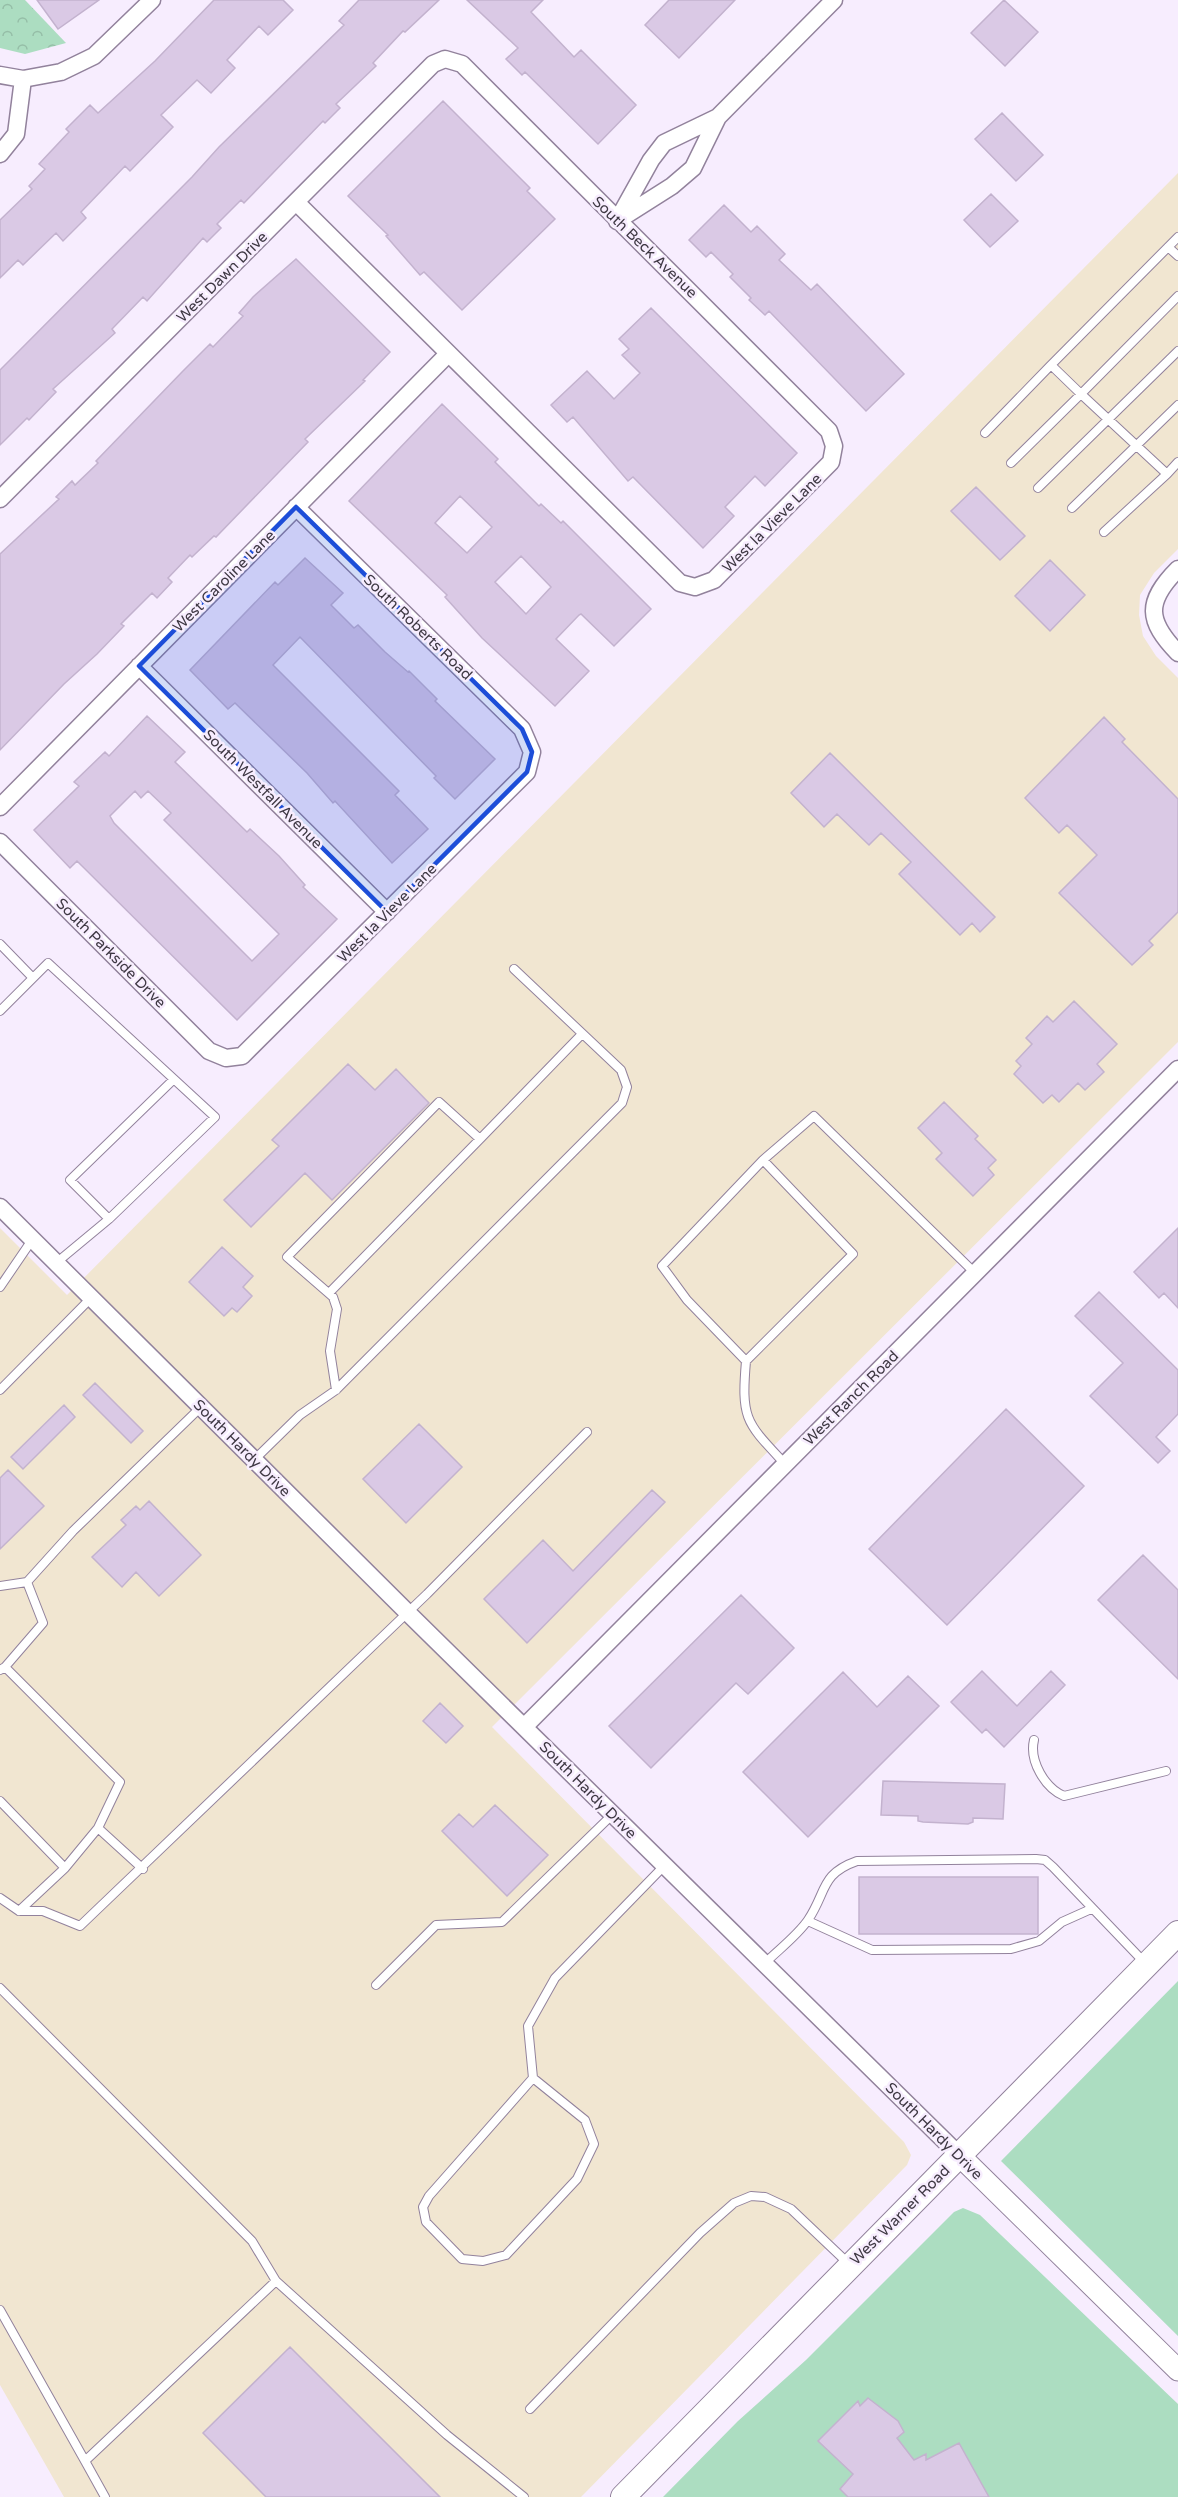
<svg xmlns="http://www.w3.org/2000/svg" width="1178" height="2497" font-family="'Varela Round',sans-serif">
<defs>
<pattern id="park-crowns" width="20" height="18" patternUnits="userSpaceOnUse" patternTransform="scale(1.5)"><rect width="20" height="18" fill="#acddc1"/><path d="M2 6a3 3 0 1 1 6 0M12 15a3 3 0 1 1 6 0" fill="none" stroke="#95bea7"/></pattern>
</defs>
<rect width="100%" height="100%" fill="#f7edfe"/>
<path fill="#f1e6d1" d="M1178,173V549L1154,573L1140,595L1139,615L1143,636L1156,656L1178,678V1042L492,1727L904,2142L911,2155L907,2165L581,2497H64L0,2385V1228L67,1295Z"/>
<path fill="#acddc1" d="M1178,1981V2336L1001,2161Z
M963,2208L980,2215L1178,2404V2497H663L738,2421L806,2360L954,2212Z"/>
<path fill="url(#park-crowns)" d="M0,0H25L66,43L25,54L0,48Z"/>
<path fill="#dac9e5" stroke="#c3b2ce" stroke-width="1.5" fill-rule="evenodd" d="M37,0H99L58,29Z
M214,0H283L293,10L268,35L259,26L227,60L235,68L211,93L197,80L161,115L173,127L130,171L125,166L81,212L86,218L63,241L56,233L23,265L18,260L0,278V220L32,189L29,186L45,169L39,164L69,132L66,129L90,105L98,113L155,61Z
M359,0H439L405,32L403,31L373,63L376,66L336,104L340,108L325,123L323,121L244,203L241,200L217,224L221,228L207,242L203,238L147,301L143,297L112,329L115,333L53,389L56,392L29,420L27,418L0,445V370L192,177L219,147L344,25L339,21Z
M467,0H543L531,12L574,57L581,50L636,105L598,144L525,72L522,75L506,59L518,48Z
M669,0H735L679,58L645,25Z
M1004,0L1038,32L1005,66L971,33Z
M443,101L530,188L527,191L555,219L462,310L424,272L420,275L386,236L388,235L348,196Z
M1002,113L1043,155L1016,181L975,139Z
M991,194L1018,221L990,247L964,220Z
M724,205L751,232L757,226L785,254L779,260L811,290L817,284L904,374L866,411L769,311L765,315L749,300L751,298L730,277L733,274L711,252L706,257L689,240Z
M296,259L390,352L363,380L365,381L305,439L308,442L216,537L214,536L192,557L190,555L168,578L172,582L157,598L152,593L121,624L124,626L97,654L64,684L0,750V554L59,499L56,497L72,481L75,485L98,463L96,461L182,372L210,344L213,347L243,316L239,313L253,297Z
M651,308L797,453L765,486L755,476L725,507L734,516L703,548L633,477L628,481L573,417L567,422L551,405L587,371L614,399L640,373L622,355L629,349L619,339Z
M442,404L498,459L495,462L539,506L541,504L561,523L563,521L651,609L614,646L581,614L579,615L556,639L589,671L555,706L482,638L445,597L447,595L349,501ZM460,496L492,527L467,553L435,523ZM521,556L551,587L526,614L495,582Z
M976,487L1025,536L1000,560L951,511Z
M305,558L343,593L331,605L354,628L358,625L385,652L408,672L409,671L437,699L435,701L495,759L455,799L434,778L436,776L300,637L273,665L399,791L395,795L428,829L392,863L335,801L333,803L307,773L235,703L228,709L190,670L275,582L278,585Z
M1050,560L1085,595L1050,631L1015,596Z
M147,716L185,752L175,762L247,832L250,829L279,856L305,885L303,887L337,919L237,1020L77,861L70,868L34,830L79,786L74,782L105,752L109,756ZM135,791L141,798L148,791L171,813L164,820L279,934L252,961L114,823L110,816Z
M1104,717L1125,739L1122,742L1178,799V912L1149,941L1153,945L1132,965L1059,893L1097,855L1067,825L1059,833L1025,798Z
M830,753L995,917L980,932L972,923L960,935L899,874L911,862L881,833L869,845L837,814L824,827L791,793Z
M1074,1001L1117,1044L1097,1064L1104,1072L1085,1090L1078,1083L1059,1102L1052,1095L1043,1103L1014,1074L1021,1066L1016,1061L1032,1044L1026,1038L1047,1016L1053,1022Z
M348,1064L375,1090L396,1069L429,1103L332,1200L305,1173L251,1227L224,1200L279,1146L272,1140Z
M944,1102L978,1136L975,1139L996,1160L988,1168L994,1175L973,1196L936,1159L942,1153L918,1128Z
M1178,1228V1308L1164,1293L1159,1298L1134,1272Z
M222,1247L253,1276L243,1287L252,1296L237,1312L232,1308L224,1316L189,1282Z
M1099,1292L1178,1370V1414L1156,1437L1170,1451L1158,1463L1090,1396L1123,1363L1075,1316Z
M95,1383L143,1431L131,1443L83,1395Z
M64,1405L75,1417L23,1469L11,1457Z
M1006,1409L1084,1486L947,1625L869,1549Z
M419,1424L462,1467L406,1523L363,1479Z
M8,1470L44,1506L0,1549V1478Z
M652,1490L665,1502L527,1643L484,1599L543,1540L573,1571Z
M149,1501L201,1555L159,1596L136,1572L122,1587L92,1557L126,1525L121,1520L136,1506L140,1510Z
M1143,1555L1178,1590V1679L1098,1600Z
M741,1595L794,1648L748,1694L736,1683L651,1768L609,1726Z
M982,1671L1017,1706L1051,1671L1065,1685L1004,1747L986,1729L982,1733L951,1702Z
M843,1672L877,1707L908,1676L939,1706L808,1837L743,1772Z
M440,1703L463,1726L446,1743L423,1721Z
M883,1781L1005,1784L1003,1819L973,1818V1822L968,1824L923,1822L918,1821V1816L881,1815Z
M495,1805L548,1855L507,1896L442,1831L459,1814L473,1827Z
M859,1877H1038V1934H859Z
M290,2347L440,2497H266L203,2433Z
M868,2398L898,2421L904,2432L897,2438L914,2460L926,2454V2460L959,2443L989,2497H848L840,2489L853,2474L818,2441L858,2401L860,2406Z"/>
<g fill="none" stroke-linecap="round" stroke-linejoin="round">
<defs>
<path id="service" d="M1168,247L1178,256
M1178,296L1081,394L1167,474L1178,462
M1051,365L1178,237
M985,433L1051,365L1081,394L1011,463
M1038,488L1178,351
M1072,508L1178,405
M1104,532L1167,474
M0,944L33,978
M0,1011L48,963L215,1117L109,1219L56,1263
M763,1160L853,1254L746,1361L687,1300L662,1266L763,1160L814,1116L975,1273
M109,1219L70,1180L173,1080
M0,1287L32,1240
M329,1293L480,1139
M746,1361C741,1420 746,1422 785,1464
M0,1390L91,1298
M336,1390L330,1351L337,1309L333,1297L287,1257L439,1102L480,1139L582,1034
M254,1460L300,1415L336,1390L622,1103L627,1087L621,1070L514,969
M0,1586L27,1582L73,1531L201,1407
M5,1667L43,1623L27,1582
M0,1670L5,1667L120,1782L98,1828
M1034,1740C1029,1761 1045,1788 1064,1796L1166,1771
M0,1801L65,1868
M0,1898L19,1911H43L80,1926L427,1594L587,1432
M19,1911L65,1868L98,1828L143,1869
M808,1921L872,1950L1011,1949L1039,1941L1062,1922L1091,1909
M764,1964C778,1950 797,1936 808,1920C827,1892 820,1874 857,1861L1036,1859L1045,1860L1053,1867L1144,1962
M376,1985L436,1925L502,1922L612,1815
M0,1988L252,2241L276,2281
M533,2078L585,2120L594,2144L577,2179L506,2255L483,2261L462,2259L426,2222L423,2207L429,2196L533,2078L528,2026L555,1978L664,1866
M0,2310L85,2461
M530,2409L700,2233L734,2203L751,2196L765,2197L791,2209L850,2265
M105,2497L85,2461L276,2281L447,2435L524,2497"/>
<path id="minor" d="M0,75L23,79
M0,154L16,134L23,79L61,72L94,56L152,0
M620,219L672,186L693,168L718,117
M617,221L651,160L664,143L718,117L834,0
M0,499L433,64L445,59L462,64L829,431L834,446L831,462L714,580L695,587L680,583L296,202
M1178,569C1145,602 1147,621 1178,653
M139,666L387,912
M0,807L447,355
M0,842L209,1051L226,1058L242,1056L527,772L532,752L522,729L296,507
M0,1207L408,1613L959,2155
M524,1727L1178,1069"/>
<path id="tertiary" d="M959,2155L1178,2370"/>
<path id="secondary" d="M623,2497L1178,1933"/>
</defs>
<use href="#service" stroke="#92829c" stroke-width="10"/>
<use href="#minor" stroke="#92829c" stroke-width="19"/>
<use href="#tertiary" stroke="#92829c" stroke-width="23"/>
<use href="#secondary" stroke="#92829c" stroke-width="26"/>
<use href="#service" stroke="#fff" stroke-width="8"/>
<use href="#minor" stroke="#fff" stroke-width="16"/>
<use href="#tertiary" stroke="#fff" stroke-width="21"/>
<use href="#secondary" stroke="#fff" stroke-width="24"/>
</g>
<path fill="#1d4ed8" fill-opacity="0.2" stroke="#1d4ed8" stroke-width="4.5" stroke-linejoin="round" d="M296,507L522,729L532,752L527,772L387,912L139,666Z"/>
<g text-anchor="middle" stroke-width="5" stroke-linejoin="round" paint-order="stroke">
<g font-size="15" fill="#3e3843" stroke="#f7edfe">
<text transform="translate(645 247) rotate(44)" y="5">South Beck Avenue</text>
<text transform="translate(222 277) rotate(-45)" y="5">West Dawn Drive</text>
<text transform="translate(772 523) rotate(-45)" y="5">West la Vieve Lane</text>
<text transform="translate(224 581) rotate(-45)" y="5">West Caroline Lane</text>
<text transform="translate(418 627) rotate(44)" y="5">South Roberts Road</text>
<text transform="translate(263 789) rotate(45)" y="5">South Westfall Avenue</text>
<text transform="translate(387 913) rotate(-45)" y="5">West la Vieve Lane</text>
<text transform="translate(111 953) rotate(45)" y="5">South Parkside Drive</text>
<text transform="translate(851 1398) rotate(-45)" y="5">West Ranch Road</text>
<text transform="translate(242 1448) rotate(45)" y="5">South Hardy Drive</text>
<text transform="translate(588 1790) rotate(45)" y="5">South Hardy Drive</text>
<text transform="translate(934 2131) rotate(45)" y="5">South Hardy Drive</text>
<text transform="translate(900 2215) rotate(-45)" y="5">West Warner Road</text>
</g>
</g>
</svg>
